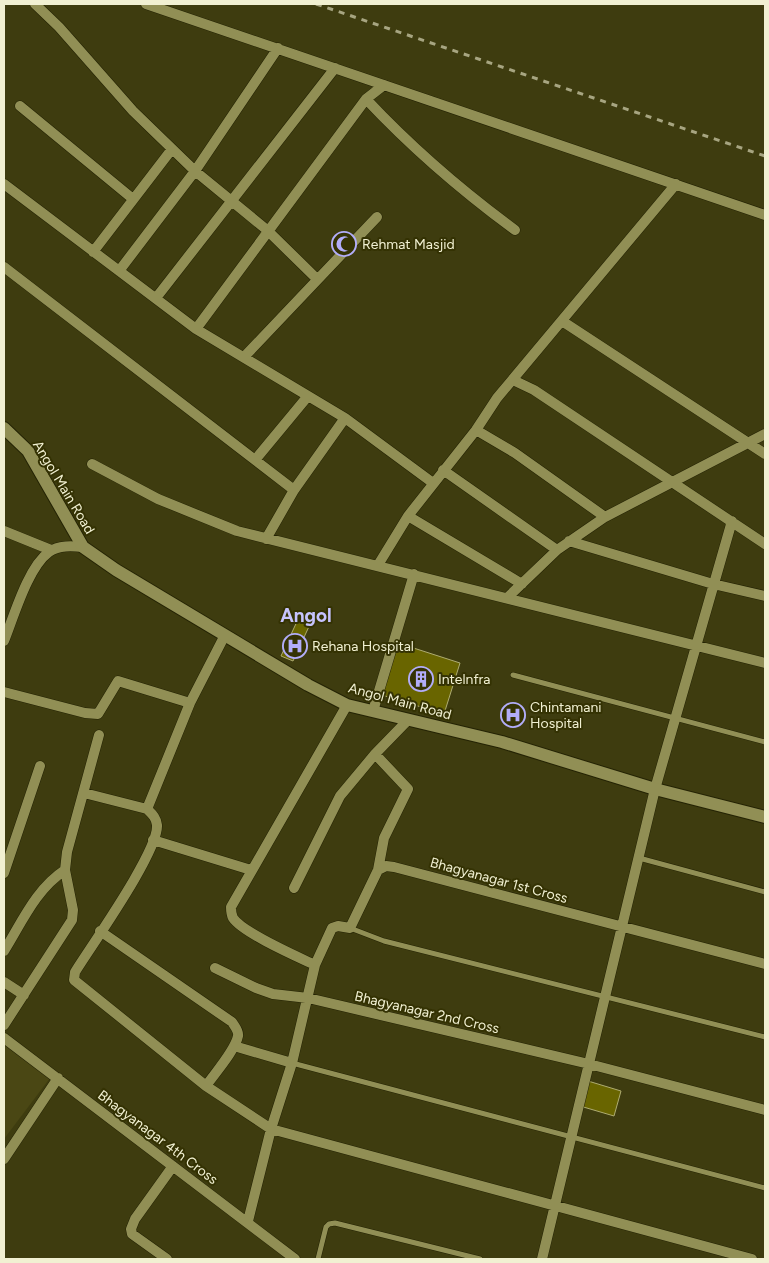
<svg xmlns="http://www.w3.org/2000/svg" width="769" height="1263" font-family="Figtree,sans-serif">
<rect width="100%" height="100%" fill="#3e3c0f"/>
<path fill="#4a4714" d="M4,1043L50,1078L4,1139Z"/>
<path fill="#696500" stroke="#aeac71" d="M300,615L312,620L293,661L281,656Z
M398,643L460,663L444,714L382,695Z
M588,1081L621,1091L614,1116L580,1106Z"/>
<g fill="none" stroke-linecap="round" stroke-linejoin="round">
<defs>
<path id="service" d="M513,675L765,742
M639,858L765,892
M350,928L384,941L765,1037
M292,1063L765,1188
M318,1259L326,1227L329,1224L335,1223L480,1259"/>
<path id="minor" d="M35,4L59,27L133,111L195,171L267,230L317,279
M146,4L765,215
M366,99C411,147 462,191 515,230
M20,106L133,199
M4,184L196,329L345,418L433,483
M93,252L172,149
M4,267L294,490
M119,271L195,171L278,48
M156,298L335,68
M562,321L765,454
M196,329L366,99L384,85
M244,357L377,217
M513,380L534,390L765,544
M476,430L515,453L605,517
M255,460L308,396
M92,464L158,499L237,531L765,663
M443,470L557,550
M408,516L522,584
M4,531L51,550
M266,539L294,490L345,418
M569,541L713,584L765,596
M378,565L408,516L476,430L497,398L676,184
M507,598L557,550L605,517L765,434
M4,641C14,616 28,567 49,552C59,545 72,546 83,547
M4,692L85,713L98,714L118,681L190,703
M373,711L414,574
M375,754L408,789L384,838L378,870
M84,793L147,809C152,814 156,817 157,825C159,851 91,946 75,972L74,980L206,1086L271,1129L752,1259
M147,809L190,703L225,635
M153,840L251,870
M4,873L40,766
M294,888L340,796L375,754L408,720
M100,931L232,1022C235,1027 239,1031 238,1036C235,1051 214,1074 206,1086
M4,951C22,922 36,889 65,870
M315,965C298,957 243,933 233,918C231,914 231,911 231,907L347,705
M215,968L256,988L273,994L308,998L589,1064L765,1110
M4,982L24,995
M4,1025L72,920L73,910L65,870L67,852L99,735
M4,1038L295,1259
M234,1046L292,1063
M4,1159L58,1078
M248,1221L271,1129L292,1063L315,965L332,928L338,926L350,928L378,870L386,866L394,867L765,964
M167,1259L132,1234L131,1229L135,1219L173,1166
M542,1259L655,789L732,521"/>
<path id="tertiary" d="M4,428L28,451L83,547L116,570L308,685L347,705L502,742L655,789L765,817"/>
</defs>
<use href="#service" stroke="#242304" stroke-width="6"/>
<use href="#minor" stroke="#242304" stroke-width="11"/>
<use href="#tertiary" stroke="#242304" stroke-width="14"/>
<use href="#service" stroke="#918f55" stroke-width="5"/>
<use href="#minor" stroke="#918f55" stroke-width="10"/>
<use href="#tertiary" stroke="#918f55" stroke-width="12"/>
<path stroke="#a7a581" stroke-width="3" stroke-dasharray="6 6" stroke-linecap="butt" d="M316,4L765,156"/>
</g>
<defs>
<symbol id="mosque-ring" viewBox="-11 -11 22 22"><circle r="9.5" fill="#343203" stroke="#b2adf9" stroke-width="1.5"/><path d="M3.5-4.9A6 6 0 1 0 3.5 4.9A5 5 0 1 1 3.5-4.9Z" fill="#b2adf9"/></symbol>
<symbol id="hospital-ring" viewBox="-11 -11 22 22"><circle r="9.5" fill="#343203" stroke="#b2adf9" stroke-width="1.5"/><path d="M-5-5h3v3.5h4V-5h3V5h-3V1.5h-4V5h-3Z" fill="#b2adf9"/></symbol>
<symbol id="building-ring" viewBox="-11 -11 22 22"><circle r="9.5" fill="#343203" stroke="#b2adf9" stroke-width="1.5"/><path d="M-4-6H4V6H1V3H-1V6H-4ZM-2.5-4.3h1.7v1.8h-1.7ZM.8-4.3h1.7v1.8H.8ZM-2.5-1h1.7V.8h-1.7ZM.8-1h1.7V.8H.8Z" fill="#b2adf9"/></symbol>
</defs>
<g fill-rule="evenodd">
<use href="#mosque-ring" x="330" y="230" width="28" height="28"/>
<use href="#hospital-ring" x="281" y="632" width="28" height="28"/>
<use href="#building-ring" x="407" y="665" width="28" height="28"/>
<use href="#hospital-ring" x="499" y="701" width="28" height="28"/>
</g>
<g text-anchor="middle" stroke-width="4" stroke-linejoin="round" paint-order="stroke">
<g font-size="14" fill="#f1f0d2" stroke="#343203" text-anchor="start">
<text x="362" y="249">Rehmat Masjid</text>
<text x="312" y="651">Rehana Hospital</text>
<text x="438" y="684">Intelnfra</text>
<text x="530" y="712">Chintamani<tspan x="530" dy="16">Hospital</tspan></text>
</g>
<g font-size="14" fill="#f1f0d2" stroke="#343203">
<text transform="translate(64 487) rotate(59)" y="5">Angol Main Road</text>
<text transform="translate(400 701) rotate(15)" y="5">Angol Main Road</text>
<text transform="translate(499 880) rotate(15)" y="5">Bhagyanagar 1st Cross</text>
<text transform="translate(427 1012) rotate(13)" y="5">Bhagyanagar 2nd Cross</text>
<text transform="translate(158 1137) rotate(37)" y="5">Bhagyanagar 4th Cross</text>
</g>
<g font-size="19" font-weight="bold" fill="#c6c3fd" stroke="#343203">
<text x="306" y="622">Angol</text>
</g>
</g>
<rect width="769" height="1263" fill="none" stroke="#f1f0d2" stroke-width="10"/>
</svg>
